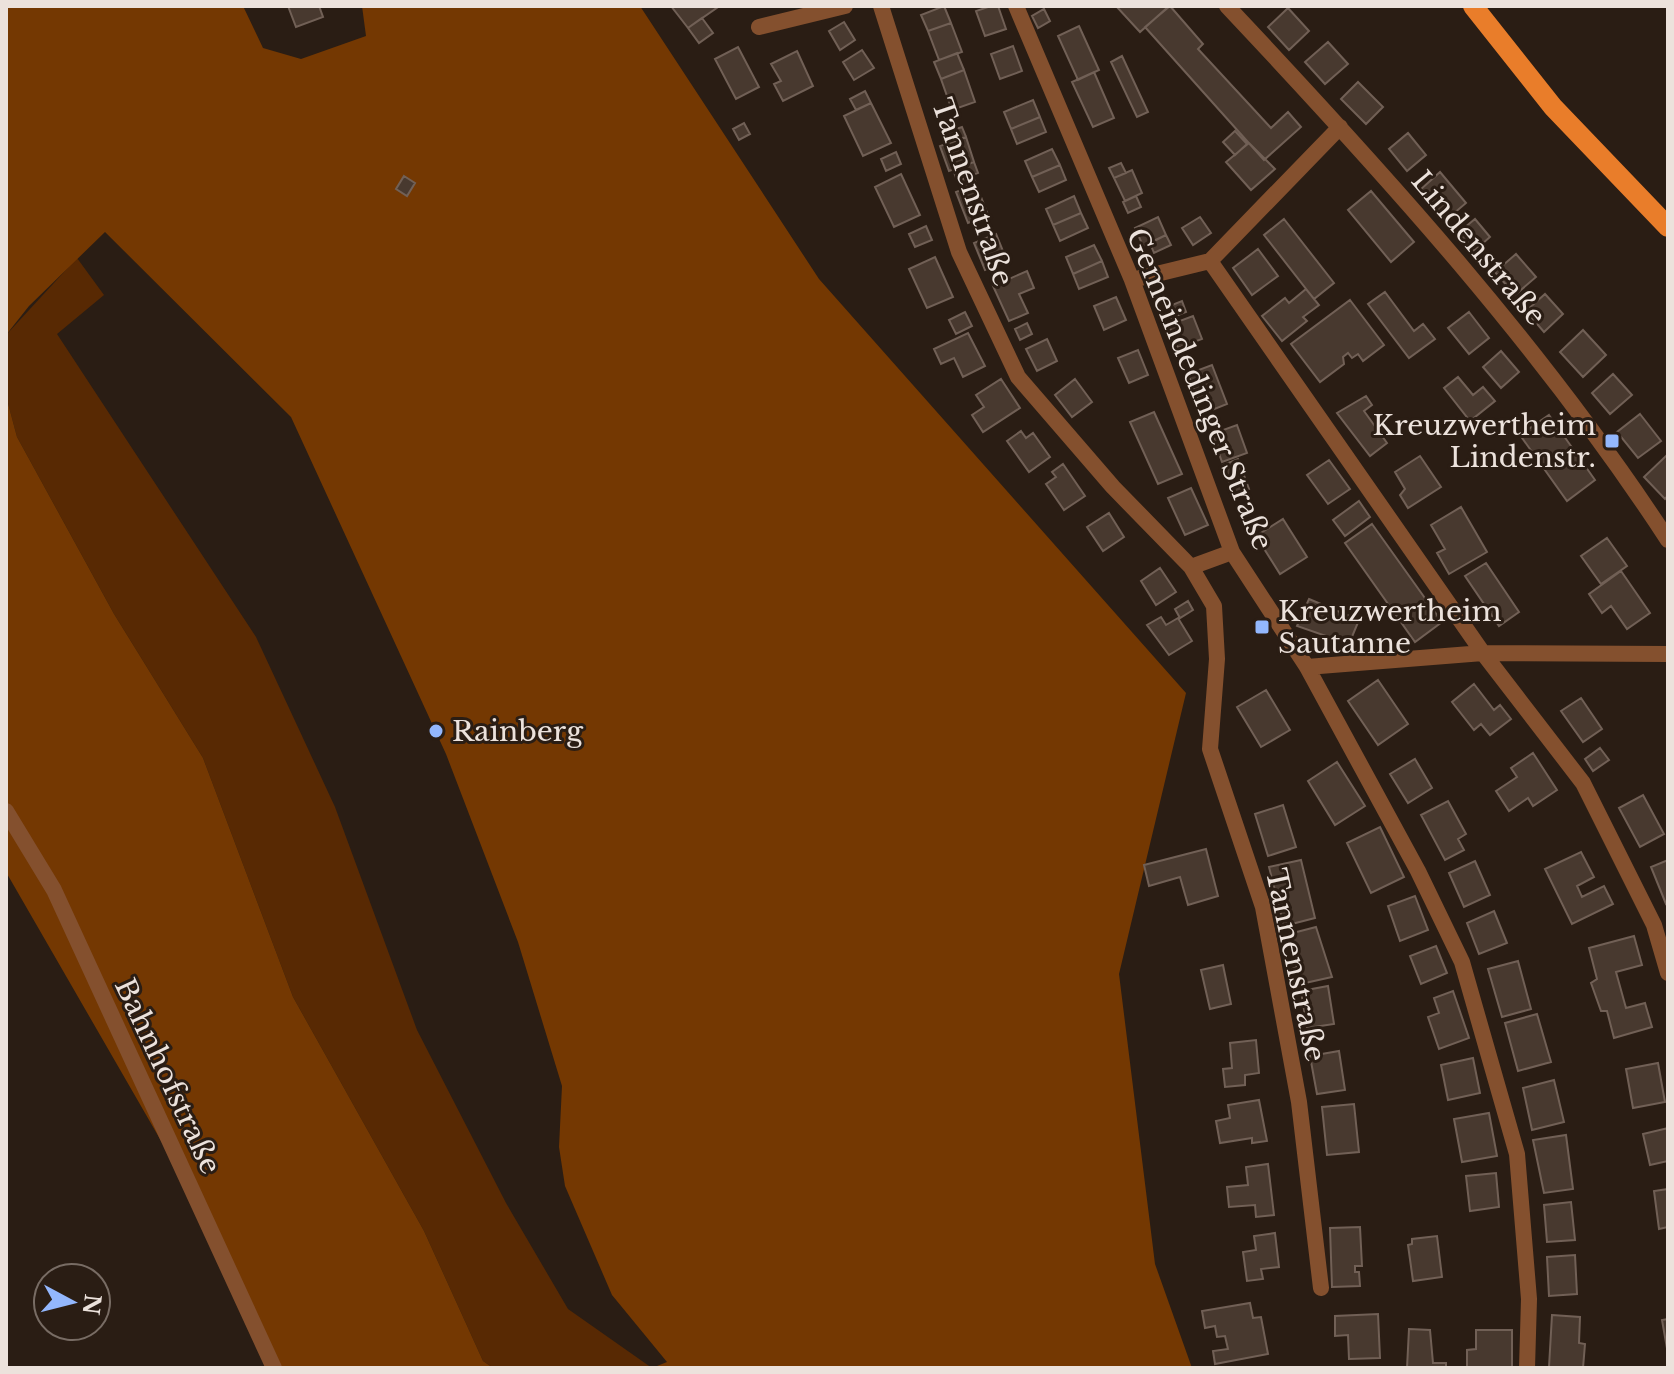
<svg xmlns="http://www.w3.org/2000/svg" width="1674" height="1374" font-family="'Libre Baskerville',serif">
<rect width="100%" height="100%" fill="#2a1d14"/>
<path fill="#582903" d="M77,258L104,295L57,334L256,637L335,807L417,1030L506,1203L568,1309L652,1368H493L483,1361L424,1231L293,997L203,758L114,614L17,437L6,396V335Z"/>
<path fill="#743802" d="M6,6H243L263,48L301,59L366,36L362,6H640L819,279L1186,693L1119,974L1155,1264L1192,1368H652L667,1362L612,1295L565,1186L559,1147L562,1086L518,942L446,754L291,417L105,232L29,306L6,335Z
M6,396L17,437L114,614L203,758L293,997L424,1231L483,1361L493,1368H269L175,1165L6,872Z"/>
<path fill="#48392f" stroke="#716056" stroke-width="2" d="M288,6H319L323,17L296,27Z
M671,6H717L718,7L688,28Z
M944,6L951,23L928,31L921,15Z
M991,6H998L1006,29L985,36L976,11Z
M1116,6H1169L1140,32Z
M1170,6L1203,44L1198,49L1271,128L1288,112L1301,127L1264,160L1145,27Z
M1288,8L1309,31L1289,50L1268,27Z
M1044,9L1050,21L1038,28L1032,16Z
M702,18L713,33L699,43L688,28Z
M844,22L855,40L840,50L829,31Z
M951,23L962,52L939,60L928,31Z
M1079,26L1099,70L1078,80L1058,36Z
M1328,42L1348,64L1325,84L1305,62Z
M1013,46L1022,71L1000,79L991,54Z
M738,47L759,87L736,99L715,59Z
M862,50L874,68L854,80L843,62Z
M797,51L813,86L783,101L774,84L781,81L771,64Z
M957,53L964,70L941,79L934,62Z
M1122,56L1148,112L1137,117L1111,62Z
M964,70L975,102L952,110L941,79Z
M1094,72L1114,118L1093,127L1072,82Z
M1358,82L1383,107L1366,124L1341,99Z
M865,91L871,103L856,110L850,99Z
M1033,100L1040,117L1011,129L1004,112Z
M871,103L891,143L863,156L844,116Z
M1040,117L1046,132L1017,144L1011,129Z
M744,123L750,134L739,140L733,129Z
M962,127L966,137L948,143L945,133Z
M1235,131L1247,144L1235,155L1223,142Z
M1408,133L1426,155L1407,171L1389,149Z
M966,137L974,162L949,171L940,146Z
M1249,143L1275,169L1251,190L1226,162Z
M1052,149L1060,165L1032,177L1025,161Z
M896,152L901,164L886,171L881,159Z
M974,162L978,173L957,181L953,169Z
M1121,163L1126,173L1114,178L1109,168Z
M1060,165L1066,180L1039,192L1032,177Z
M1132,170L1142,193L1125,201L1114,178Z
M1440,172L1466,203L1446,220L1420,190Z
M901,174L920,215L894,227L875,187Z
M973,175L976,184L962,190L958,181Z
M404,176L415,183L407,196L396,189Z
M976,184L988,215L968,223L956,192Z
M1371,191L1414,242L1391,262L1348,210Z
M1074,196L1081,213L1053,225L1046,209Z
M1136,196L1141,207L1128,213L1123,202Z
M1081,213L1088,228L1060,241L1053,225Z
M1158,217L1166,235L1143,246L1135,228Z
M1200,217L1211,233L1193,245L1182,228Z
M1284,219L1334,283L1314,299L1264,235Z
M1475,219L1490,237L1474,251L1458,233Z
M926,226L932,240L915,247L909,234Z
M996,234L1007,261L985,270L974,243Z
M1166,235L1171,245L1154,253L1150,243Z
M1094,245L1102,261L1073,274L1066,257Z
M1258,249L1278,276L1252,295L1233,268Z
M1516,254L1536,277L1515,295L1495,272Z
M935,257L953,297L927,308L909,269Z
M1102,261L1108,277L1079,289L1073,274Z
M1027,271L1034,288L1019,294L1028,313L1009,321L993,286Z
M1306,289L1319,305L1303,317L1307,321L1282,341L1262,316L1285,298L1289,303Z
M1385,292L1414,331L1423,324L1435,339L1409,358L1368,304Z
M1545,294L1563,314L1544,332L1526,311Z
M1116,297L1126,320L1104,330L1094,306Z
M1350,300L1384,345L1363,361L1358,354L1352,358L1348,353L1343,357L1344,364L1320,382L1291,344Z
M1182,301L1186,312L1171,318L1167,307Z
M965,312L972,326L956,334L949,320Z
M1469,312L1489,338L1469,354L1448,328Z
M1193,316L1202,339L1178,348L1169,325Z
M1027,323L1032,334L1020,340L1015,329Z
M1583,330L1606,355L1583,377L1560,352Z
M968,333L985,366L963,377L954,358L941,364L934,349Z
M1047,339L1057,361L1037,371L1026,349Z
M1138,350L1148,375L1129,383L1118,358Z
M1501,351L1519,372L1501,388L1483,367Z
M1212,365L1227,404L1212,410L1207,399L1199,402L1188,374Z
M1613,374L1632,395L1610,414L1592,393Z
M1458,377L1473,395L1483,387L1495,401L1470,421L1444,388Z
M1001,379L1020,408L983,432L972,415L984,407L976,395Z
M1075,379L1092,402L1072,417L1055,395Z
M1366,396L1372,405L1364,411L1387,443L1370,456L1337,413Z
M1154,412L1182,474L1158,484L1130,422Z
M1640,414L1661,441L1638,458L1617,432Z
M1549,415L1595,480L1567,501L1520,435Z
M1237,425L1247,453L1222,462L1212,434Z
M1021,431L1026,438L1033,433L1050,457L1029,472L1007,441Z
M1668,454V495L1665,499L1644,477Z
M1420,456L1441,487L1408,508L1400,495L1405,489L1395,472Z
M1238,459L1249,489L1234,495L1223,465Z
M1329,460L1350,489L1328,504L1307,475Z
M1063,464L1085,496L1064,510L1046,484L1056,477L1052,472Z
M1191,488L1208,525L1185,535L1168,498Z
M1359,501L1370,517L1345,536L1333,520Z
M1461,507L1487,552L1449,574L1437,553L1445,549L1431,525Z
M1109,513L1124,537L1103,551L1087,527Z
M1283,519L1307,557L1280,574L1256,536Z
M1372,524L1442,622L1415,642L1345,543Z
M1607,538L1627,566L1601,584L1581,556Z
M1486,563L1519,612L1499,626L1465,576Z
M1160,568L1176,592L1156,605L1141,581Z
M1621,571L1650,613L1627,629L1611,606L1602,613L1589,594Z
M1309,599L1359,620L1349,644L1297,626Z
M1188,601L1193,610L1180,618L1175,609Z
M1161,617L1166,625L1178,618L1192,641L1169,655L1147,625Z
M1378,680L1408,724L1378,745L1348,701Z
M1474,684L1494,710L1500,705L1511,719L1490,735L1481,724L1474,730L1452,702Z
M1266,690L1290,730L1261,747L1237,707Z
M1581,698L1602,729L1583,742L1561,711Z
M1600,748L1609,760L1593,771L1585,759Z
M1533,753L1557,790L1533,806L1528,798L1509,811L1496,791L1517,777L1511,768Z
M1415,759L1432,788L1408,803L1390,774Z
M1337,762L1365,806L1335,825L1308,781Z
M1643,795L1664,834L1640,847L1619,808Z
M1448,801L1466,834L1458,839L1464,850L1445,860L1421,815Z
M1283,805L1296,847L1268,856L1255,814Z
M1380,827L1404,877L1371,893L1347,843Z
M1206,849L1218,896L1188,905L1180,877L1149,886L1144,865Z
M1581,852L1594,877L1577,886L1582,897L1604,886L1613,904L1572,924L1545,869Z
M1301,860L1315,918L1284,926L1269,867Z
M1668,860V903L1666,904L1651,867Z
M1475,861L1490,895L1464,907L1449,873Z
M1415,896L1428,930L1400,941L1388,906Z
M1494,911L1507,943L1479,954L1467,923Z
M1316,927L1332,977L1296,985L1292,969L1297,967L1289,934Z
M1634,936L1642,965L1616,972L1626,1008L1645,1003L1652,1027L1614,1038L1607,1011H1601L1591,983L1597,979L1589,948Z
M1436,946L1447,973L1421,984L1410,956Z
M1518,961L1531,1009L1502,1017L1488,969Z
M1223,965L1231,1004L1210,1009L1201,970Z
M1328,986L1334,1024L1307,1028L1301,991Z
M1453,991L1469,1038L1439,1049L1428,1017L1439,1013L1434,998Z
M1537,1014L1551,1062L1518,1071L1505,1023Z
M1256,1040L1259,1073L1245,1075V1085L1225,1087L1223,1069L1232,1068L1230,1043Z
M1339,1051L1345,1090L1317,1094L1310,1056Z
M1473,1058L1480,1093L1448,1100L1441,1065Z
M1658,1063L1665,1102L1633,1108L1626,1069Z
M1554,1080L1564,1122L1532,1130L1523,1088Z
M1259,1100L1267,1141L1252,1143V1138L1220,1143L1216,1121L1230,1118L1228,1105Z
M1354,1104L1359,1152L1327,1155L1322,1107Z
M1489,1113L1497,1156L1462,1162L1454,1119Z
M1668,1128V1161L1650,1165L1643,1134Z
M1566,1135L1573,1189L1544,1193L1533,1140Z
M1268,1164L1274,1215L1256,1217L1255,1205L1229,1207L1227,1187L1248,1185L1246,1167Z
M1496,1173L1499,1207L1470,1211L1466,1176Z
M1668,1189V1227L1659,1229L1654,1191Z
M1571,1202L1575,1240L1547,1242L1544,1205Z
M1360,1227L1362,1266H1355V1272H1359L1360,1286L1332,1287L1330,1228Z
M1275,1233L1279,1267L1261,1269L1263,1279L1247,1281L1243,1252L1256,1250L1254,1236Z
M1437,1236L1442,1277L1413,1281L1408,1245L1412,1244V1239Z
M1575,1255L1577,1294L1549,1296L1547,1257Z
M1250,1303L1253,1318L1261,1317L1268,1354L1215,1364L1213,1351L1228,1349L1225,1336L1217,1337L1215,1326L1205,1328L1202,1311Z
M1378,1314L1380,1358L1349,1359L1348,1335L1335,1336V1316Z
M1552,1315L1580,1317L1579,1343L1585,1344L1583,1368L1549,1367Z
M1668,1319V1354L1662,1320Z
M1409,1329L1430,1330L1433,1363H1446V1368H1407Z
M1476,1330H1512V1368H1467V1350L1476,1349Z"/>
<g fill="none" stroke-linecap="round" stroke-linejoin="round">
<path stroke="#84502e" stroke-width="16" d="M881,6L959,252L1018,377L1113,487L1191,567L1214,606L1217,659L1210,749L1263,907L1299,1102L1321,1288
M1016,6L1132,280L1232,552L1307,667L1418,871L1462,962L1517,1154L1529,1299L1527,1368
M1227,6C1386,175 1541,346 1668,540
M759,27L845,6
M1210,261L1483,653L1583,783L1654,925L1668,973
M1132,280L1210,261L1340,127
M1191,567L1232,552
M1307,667L1483,653L1668,654
M6,811L54,890L274,1368"/>
<path stroke="#e97d2a" stroke-width="20" d="M1473,6L1553,107L1668,227"/>
</g>
<g fill="#93b7fd" stroke="#2a1d14" stroke-width="3">
<rect x="1604" y="433" width="16" height="16" rx="4"/>
<rect x="1254" y="619" width="16" height="16" rx="4"/>
<circle cx="436" cy="731" r="8"/>
</g>
<g text-anchor="middle" stroke-width="6" stroke-linejoin="round" paint-order="stroke">
<g font-size="28" fill="#ece2dc" stroke="#2a1d14">
<text transform="translate(973 192) rotate(71)" y="10">Tannenstraße</text>
<text transform="translate(1479 248) rotate(50)" y="10">Lindenstraße</text>
<text transform="translate(1200 389) rotate(68)" y="10">Gemeindedinger Straße</text>
<text transform="translate(1296 965) rotate(78)" y="10">Tannenstraße</text>
<text transform="translate(168 1076) rotate(65)" y="10">Bahnhofstraße</text>
</g>
<g font-size="28" fill="#ece2dc" stroke="#2a1d14" text-anchor="start">
<text x="1596" y="435" text-anchor="end">Kreuzwertheim<tspan x="1596" dy="32">Lindenstr.</tspan></text>
<text x="1278" y="621">Kreuzwertheim<tspan x="1278" dy="32">Sautanne</tspan></text>
<text x="452" y="741">Rainberg</text>
</g>
</g>
<rect width="1674" height="1374" fill="none" stroke="#ece2dc" stroke-width="16"/>
<g transform="translate(72 1302) rotate(97)"><circle r="38" fill="#2a1d14" stroke="#786c64" stroke-width="2"/>
<path d="M0-6L14 30L0 20L-14 30Z" fill="#93b7fd"/>
<text y="-12" font-size="22" font-weight="bold" text-anchor="middle" fill="#ece2dc">N</text>
</g>
</svg>
